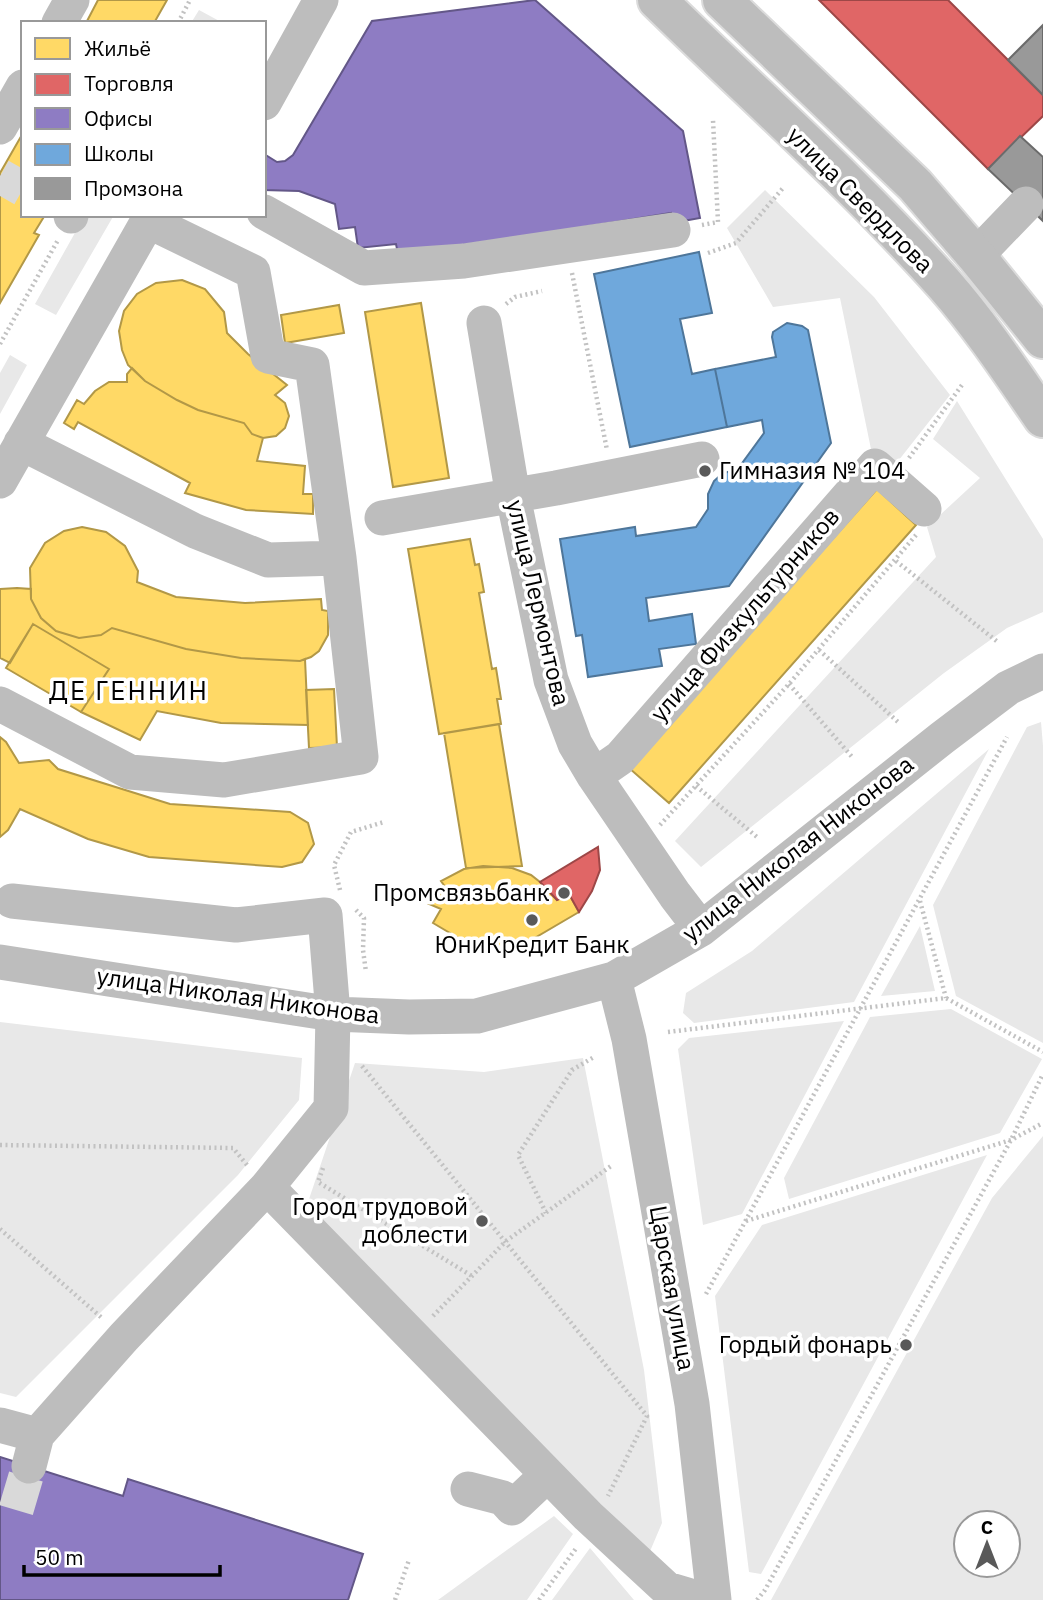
<svg xmlns="http://www.w3.org/2000/svg" width="1043" height="1600" font-family="'IBM Plex Sans',sans-serif">
<rect width="100%" height="100%" fill="#fff"/>
<path fill="#e8e8e8" fill-rule="evenodd" d="M199,10L223,23H191Z
M765,190L874,297L950,395L895,465L872,454L840,298L773,307L727,228Z
M85,215H114L56,315L35,304Z
M10,355L27,365L0,414V373Z
M957,401L1043,539V612L1007,628L944,673L701,867L675,841L936,557L927,527L980,478L933,439Z
M1041,722L1043,746V1043L956,996L933,905L1027,727Z
M989,749L854,1002L694,1023L683,1013L686,993L752,951Z
M920,926L935,991L881,996Z
M951,1009L1042,1059L1000,1133L789,1199L784,1178L870,1017Z
M844,1021L742,1214L703,1225L678,1049L689,1038Z
M0,1022L302,1058L299,1100L238,1175L16,1397L0,1393Z
M583,1058L644,1370L662,1523L648,1556L306,1208L355,1063L484,1072Z
M1043,1136V1600H771L992,1198ZM966,1523H1008V1565H966Z
M987,1155L761,1574L749,1572L715,1296L762,1225Z
M554,1516L573,1534L527,1600H438Z
M590,1548L634,1600H552Z"/>
<path fill="#ffd966" stroke="#b29847" stroke-width="2" d="M98,0H167L154,23H86Z
M23,133V215H45L34,233L39,235L0,303V173Z
M182,280L205,289L224,312L227,333L248,354L287,385L275,395L285,403L289,416L285,428L276,436L263,438L252,434L244,423L198,410L177,400L145,381L128,365L122,350L119,331L124,311L137,294L156,283Z
M421,303L449,478L393,487L365,312Z
M339,305L344,333L285,343L281,315Z
M132,368L145,381L177,400L198,410L244,423L252,434L263,438L257,461L305,466L303,494H313V514L246,510L185,493L190,483L78,422L74,429L64,423L77,400L84,404L95,391L109,382H127V374Z
M877,489L916,525L669,803L629,768Z
M82,527L106,532L125,546L138,571L137,582L176,597L245,603L321,599L322,610L328,611V635L319,651L311,657L300,661L241,658L186,649L112,628L101,635L79,638L56,631L41,618L31,599L30,568L45,543L64,531Z
M470,539L475,565L479,564L484,592L479,593L492,669L496,668L501,699H497L501,724L439,734L408,549Z
M17,588L31,589V599L41,618L56,631L79,638L101,635L112,628L186,649L241,658L300,661L305,659L308,725L221,723L157,711L140,740L81,712L109,669L33,624L10,663L0,658V589Z
M33,624L109,669L81,712L6,668Z
M334,689L337,747L309,748L306,690Z
M499,724L522,866L466,868L444,733Z
M0,737L6,742L19,763L49,760L58,769L170,804L290,812L308,823L314,844L302,862L282,867L149,857L88,839L20,809L8,830L0,837Z
M483,866L512,868L531,875L540,882L557,900L569,894L579,912L526,943L501,949L467,943L433,923L441,909L429,904L446,888L441,881L464,869Z"/>
<path fill="#e06666" stroke="#9d4747" stroke-width="2" d="M819,0H948L1043,95V116L988,169Z
M598,847L600,870L592,891L579,912L569,894L557,900L540,882Z"/>
<path fill="#8e7cc3" stroke="#635788" stroke-width="2" d="M535,0L683,131L700,218L672,223L671,213L542,234L398,254L396,244L358,248L355,227L339,229L335,204L299,191L264,190V154L277,162L285,161L293,155L372,21Z
M0,1457L123,1496L128,1479L363,1554L348,1600H0Z"/>
<path fill="#6fa8dc" stroke="#4e769a" stroke-width="2" d="M699,252L712,313L680,319L692,374L715,369L727,427L630,447L594,274Z
M787,323L802,326L808,330L831,443L729,586L646,598L649,621L692,614L696,644L659,649L662,666L588,677L582,635L576,636L560,539L635,527L636,536L696,527L708,509V494L714,481L723,473L737,470L764,433L762,420L727,427L715,369L776,357L772,337L773,332Z"/>
<path fill="#999" stroke="#6b6b6b" stroke-width="2" d="M1043,25V95L1008,60Z
M1020,136L1043,157V221L988,169Z"/>
<g fill="none" stroke-linecap="round" stroke-linejoin="round">
<path stroke="#d9d9d9" stroke-width="35" stroke-dasharray="35 18" stroke-linecap="butt" d="M0,176L23,189
M16,1510L29,1466"/>
<defs>
<path id="major" d="M657,0C753,94 855,184 945,285C981,326 1012,373 1043,418
M722,0L915,185L976,256L1043,339"/>
</defs>
<use href="#major" stroke="#dbdbdb" stroke-width="42"/>
<path stroke="#c2c2c2" stroke-width="4.5" stroke-dasharray="2 3.5" stroke-linecap="butt" d="M178,23L190,0
M702,225L718,222L713,120
M708,253L736,243L783,188
M572,273L607,450
M506,304L515,297L542,291
M0,344L58,240
M909,458L962,385
M896,561L999,643
M819,650L898,722
M789,684L853,758
M696,786L757,837
M660,825L789,684L916,535
M340,890L334,865L351,832L384,822
M920,901L946,998
M356,910L364,918L363,950L366,972
M668,1032L946,998L1043,1052
M362,1066L647,1416L608,1496
M0,1145L233,1148L247,1165
M323,1168L318,1182L472,1276
M546,1213L518,1155L572,1070L594,1057
M746,1221L1011,1140L1043,1123
M0,1229L102,1318
M706,1294L1007,737
M433,1316L506,1241L611,1166
M395,1600L409,1560
M539,1600L577,1547
M757,1600L765,1590L1011,1140L1043,1074"/>
<path stroke="#bdbdbd" stroke-width="35" d="M59,23L72,0
M264,103L321,0
M0,127L23,87
M264,212L364,268L464,261L673,230
M71,215V216
M976,256L1026,204
M484,323L513,496L551,680L575,744L594,776L675,895L701,929
M21,443L195,531L268,560L339,558
M0,481L148,221L253,272L268,356L312,365L339,558L361,757L224,780L130,772L0,704
M382,518L556,488L702,459
M594,776L620,758L875,466L924,509
M0,962L333,1014L409,1017L477,1016L614,979L701,929L942,738L1008,688L1043,671
M614,979L629,1039L692,1404L714,1600
M267,1187L588,1516L667,1589L704,1600
M0,1425L37,1435L124,1337L267,1187L331,1108L333,1014L325,915L236,925L12,901
M29,1466L37,1435
M468,1489L503,1498L512,1508L547,1475"/>
<use href="#major" stroke="#bdbdbd" stroke-width="38"/>
</g>
<g fill="#595959" stroke="#fff" stroke-width="2.5">
<circle cx="705" cy="471" r="7"/>
<circle cx="564" cy="893" r="7"/>
<circle cx="532" cy="920" r="7"/>
<circle cx="482" cy="1221" r="7"/>
<circle cx="906" cy="1345" r="7"/>
</g>
<g text-anchor="middle" stroke-width="7" stroke-linejoin="round" paint-order="stroke">
<g font-size="24" fill="#000" stroke="#fff">
<text transform="translate(860 200) rotate(45)" y="8">улица Свердлова</text>
<text transform="translate(538 603) rotate(77)" y="8">улица Лермонтова</text>
<text transform="translate(745 615) rotate(-49)" y="8">улица Физкультурников</text>
<text transform="translate(798 849) rotate(-38)" y="8">улица Николая Никонова</text>
<text transform="translate(238 996) rotate(8)" y="8">улица Николая Никонова</text>
<text transform="translate(672 1288) rotate(80)" y="8">Царская улица</text>
</g>
<g font-size="24" fill="#000" stroke="#fff" text-anchor="end">
<text x="719" y="479" text-anchor="start">Гимназия № 104</text>
<text x="550" y="901">Промсвязьбанк</text>
<text x="532" y="953" text-anchor="middle">ЮниКредит Банк</text>
<text x="468" y="1215">Город трудовой<tspan x="468" dy="28">доблести</tspan></text>
<text x="892" y="1353">Гордый фонарь</text>
</g>
<g font-size="26" letter-spacing="2" fill="#000" stroke="#fff">
<text x="129" y="700">ДЕ ГЕННИН</text>
</g>
</g>
<rect x="21" y="21" width="245" height="196" fill="#ffffff" stroke="#999999" stroke-width="2"/>
<rect x="35" y="38" width="35" height="21" fill="#ffd966" stroke="#999999" stroke-width="2"/>
<text x="84" y="56" font-size="21" fill="#000000">Жильё</text>
<rect x="35" y="74" width="35" height="21" fill="#e06666" stroke="#999999" stroke-width="2"/>
<text x="84" y="91" font-size="21" fill="#000000">Торговля</text>
<rect x="35" y="108" width="35" height="21" fill="#8e7cc3" stroke="#999999" stroke-width="2"/>
<text x="84" y="126" font-size="21" fill="#000000">Офисы</text>
<rect x="35" y="144" width="35" height="21" fill="#6fa8dc" stroke="#999999" stroke-width="2"/>
<text x="84" y="161" font-size="21" fill="#000000">Школы</text>
<rect x="35" y="178" width="35" height="21" fill="#999999" stroke="#999999" stroke-width="2"/>
<text x="84" y="196" font-size="21" fill="#000000">Промзона</text>
<g transform="translate(987 1544)"><circle r="33" fill="#ffffff" stroke="#999999" stroke-width="2"/>
<path d="M0-5L12 26L0 18L-12 26Z" fill="#595959"/>
<text y="-10" font-size="19" font-weight="bold" text-anchor="middle" fill="#000000">С</text>
</g>
<path d="M24 1565v10h196v-10" fill="none" stroke="#000000" stroke-width="3.5"/>
<text x="35" y="1565" font-size="21" fill="#000000" stroke="#ffffff" stroke-width="5" paint-order="stroke">50 m</text>
</svg>
